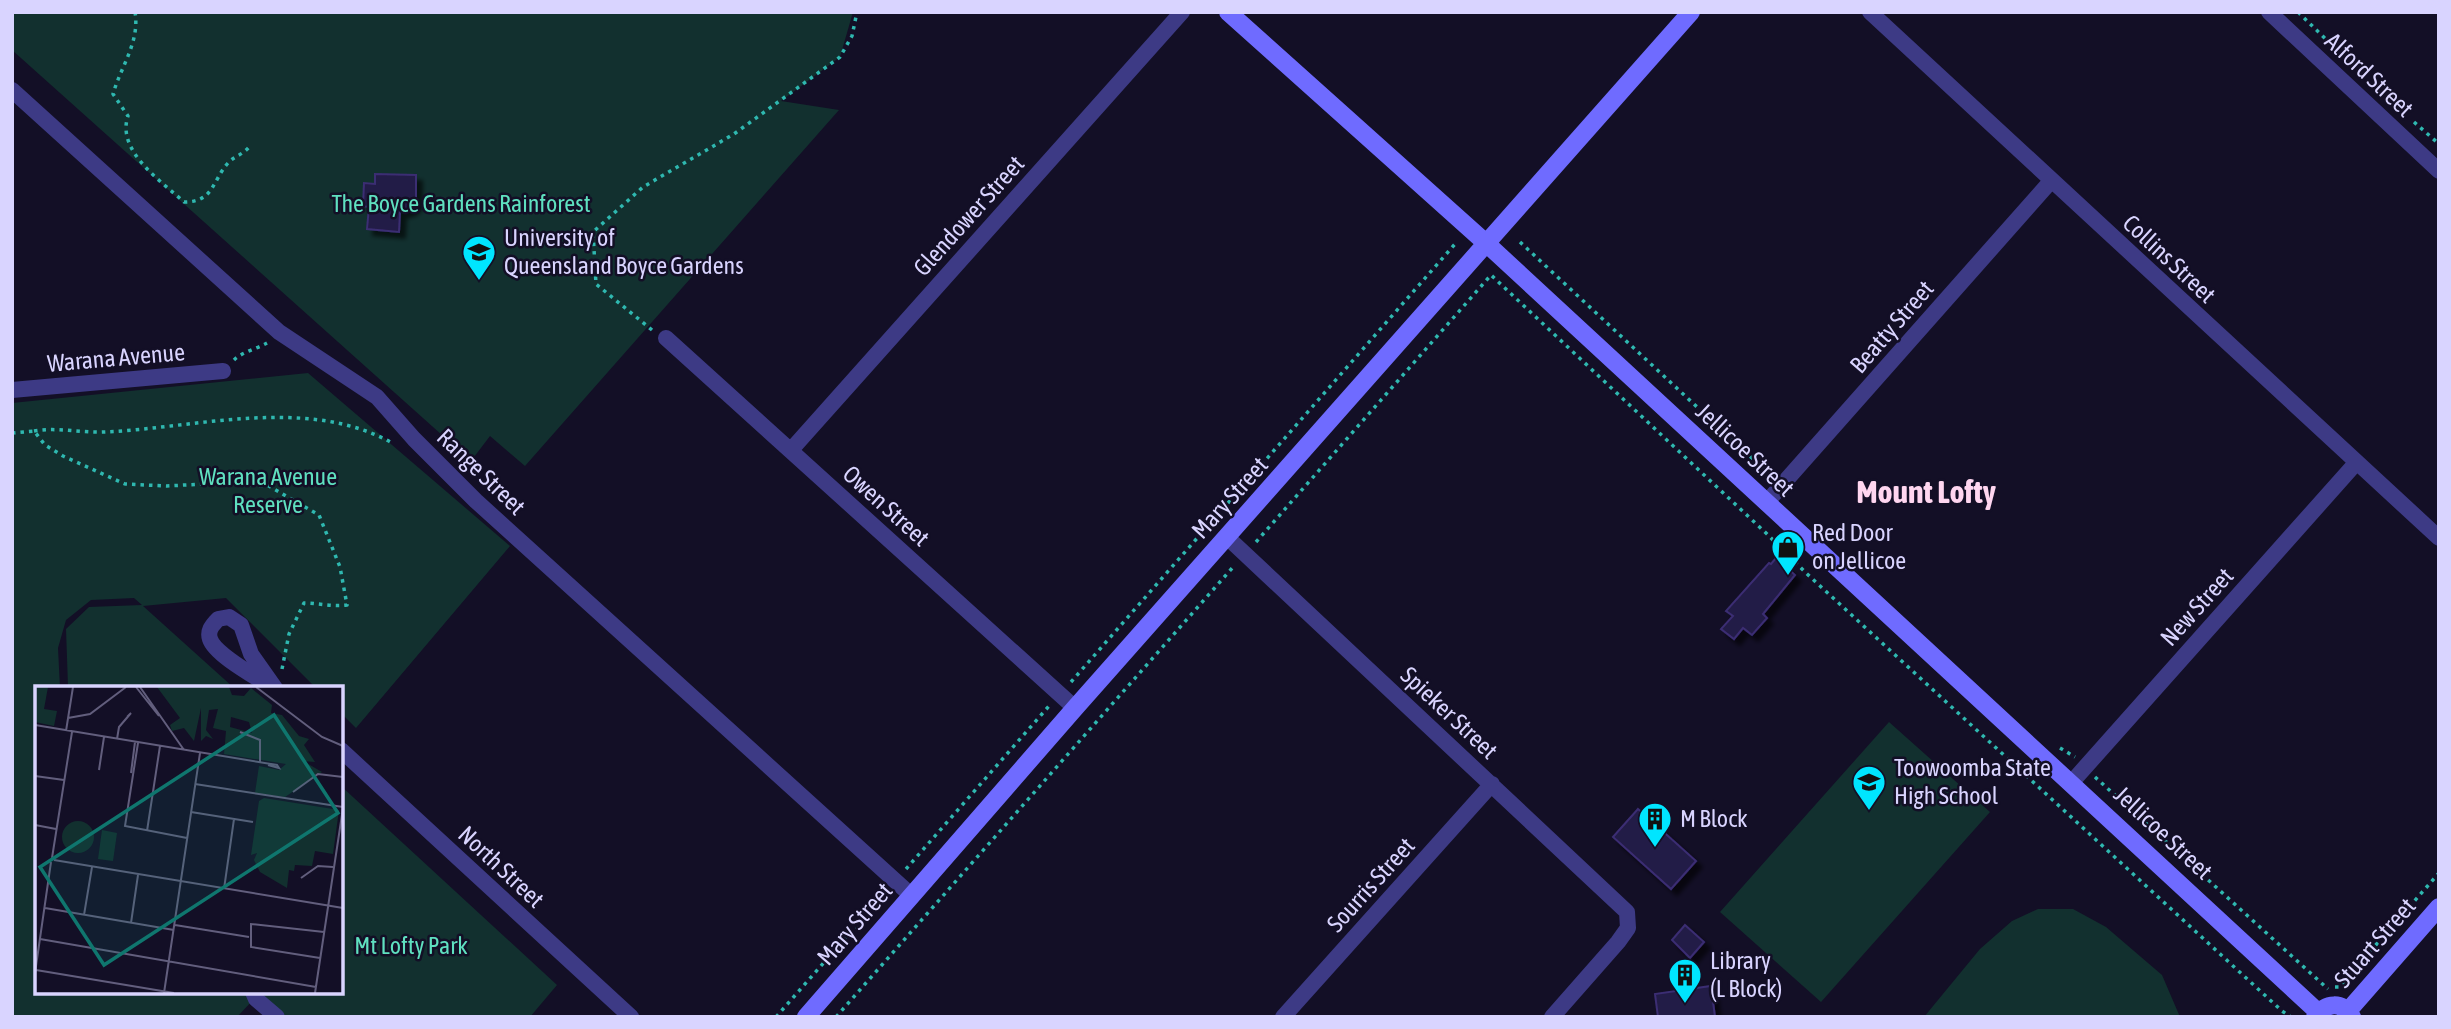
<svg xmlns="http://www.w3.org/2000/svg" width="2451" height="1029" font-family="'Asap Condensed',sans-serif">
<defs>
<filter id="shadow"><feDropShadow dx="6" dy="6" stdDeviation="2" flood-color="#0009"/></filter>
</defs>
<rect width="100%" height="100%" fill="#130f26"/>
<path fill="#12302f" d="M12,12H853L840,57L781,101L839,110L525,466L490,436L471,461L12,50Z
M308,373L510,546L356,728L341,713V688H316L226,598L143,606L234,688H62L68,686L66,629L89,607L142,605L134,598L91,600L66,620L58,648L60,688H37V992H341V786L557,985L530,1017H266L253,1000L237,1017H12V403Z
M1889,722L1990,812L1821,1002L1720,912Z
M2038,909H2073L2106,927L2162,975L2180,1017H1924L1980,949L2012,921Z"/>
<path fill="#241b47" stroke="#3b2d73" stroke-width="2" filter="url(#shadow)" d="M375,174L416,175V203L410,209L400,212L399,232L367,229L369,207L363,206L364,183L375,184Z
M1776,558L1795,575L1763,614L1767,618L1752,635L1743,628L1734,639L1721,629L1733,616L1726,611L1769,563L1771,564Z
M1638,809L1696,861L1671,889L1613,837Z
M1685,925L1704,942L1690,958L1672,940Z
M1711,986L1715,1017H1658L1655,994Z"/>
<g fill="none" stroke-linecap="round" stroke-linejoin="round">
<path stroke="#2fb8b0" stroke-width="3.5" stroke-dasharray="3.5 5" stroke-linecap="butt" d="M135,12C140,42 121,66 113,94L128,116C116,151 161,181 184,202C214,202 212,181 228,163C234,156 243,155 250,146
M2298,12L2342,55
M2414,122L2439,144
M1520,242L1770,475
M652,330L596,284L593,232L643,187L734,134L840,57L852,36L857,12
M234,360C242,352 256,349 267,343
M34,431C58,427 80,433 104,432C197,428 309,395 394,444
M12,433L34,431L45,445L63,456L125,484L167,486L221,483L269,486L319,515L340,567L347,605C332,607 319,603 304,603L289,634L282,669
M1256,542L1491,275L1767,534L1806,573L2282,1011L2291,1017
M1071,682L1455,244
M2060,748L2075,757
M2095,777L2328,989
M906,869L1049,706
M874,910L886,893
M2335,987H2339L2439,873
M776,1017L849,934L860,927
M836,1017L1234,566"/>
<path stroke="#3d3a85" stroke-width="16" d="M1870,12L2439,538
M2269,12L2439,171
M12,90L279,332L377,397L414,439L476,501L912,896
M666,338L1075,708
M12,390L223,371
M791,450L1182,12
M1766,503L2051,181
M1228,538L1627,912L1628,928L1618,942L1552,1017
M273,688C258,678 215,655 210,639C207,630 213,625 218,619L229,617L241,625L251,654L275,688
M341,750L631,1017
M2072,782L2356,463
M253,992L256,999L277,1017
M1283,1017L1492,784"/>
<path stroke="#6f6bff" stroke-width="18" d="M1228,12L1487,244L2318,1012
M2348,1011L2439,907
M806,1017L1075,708L1691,12
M2315,1017C2326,1002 2342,1001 2352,1017"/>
</g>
<defs>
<symbol id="university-pin" viewBox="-11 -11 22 30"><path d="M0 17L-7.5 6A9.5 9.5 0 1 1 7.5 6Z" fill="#00e5ff" stroke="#130f26"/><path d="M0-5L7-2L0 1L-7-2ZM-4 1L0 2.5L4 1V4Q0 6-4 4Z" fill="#111"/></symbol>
<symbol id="shop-pin" viewBox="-11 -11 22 30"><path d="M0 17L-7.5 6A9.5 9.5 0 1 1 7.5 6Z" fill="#00e5ff" stroke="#130f26"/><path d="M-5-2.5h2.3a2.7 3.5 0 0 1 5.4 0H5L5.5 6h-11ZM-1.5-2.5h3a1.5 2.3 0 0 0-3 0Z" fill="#111"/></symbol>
<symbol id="school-pin" viewBox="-11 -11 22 30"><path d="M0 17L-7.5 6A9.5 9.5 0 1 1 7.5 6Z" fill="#00e5ff" stroke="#130f26"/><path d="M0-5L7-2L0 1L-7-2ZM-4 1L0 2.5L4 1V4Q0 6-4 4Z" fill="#111"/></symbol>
<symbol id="building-pin" viewBox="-11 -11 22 30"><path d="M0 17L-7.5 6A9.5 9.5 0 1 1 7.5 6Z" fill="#00e5ff" stroke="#130f26"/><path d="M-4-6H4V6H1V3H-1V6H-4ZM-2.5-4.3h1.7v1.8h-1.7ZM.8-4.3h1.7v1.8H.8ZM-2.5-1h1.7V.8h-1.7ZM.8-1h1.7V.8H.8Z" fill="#111"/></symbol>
</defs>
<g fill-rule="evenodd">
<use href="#university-pin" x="460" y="233" width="38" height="52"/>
<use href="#shop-pin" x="1769" y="528" width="38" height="52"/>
<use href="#school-pin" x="1850" y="763" width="38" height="52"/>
<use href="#building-pin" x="1636" y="800" width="38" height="52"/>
<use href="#building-pin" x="1666" y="956" width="38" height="52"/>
</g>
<g text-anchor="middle" stroke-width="5" stroke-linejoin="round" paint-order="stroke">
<g font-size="24" fill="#d9d4ff" stroke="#130f26">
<text transform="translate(2369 75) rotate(43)" y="8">Alford Street</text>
<text transform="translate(969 216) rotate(-48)" y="8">Glendower Street</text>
<text transform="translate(2169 259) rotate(43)" y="8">Collins Street</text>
<text transform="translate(1892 327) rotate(-49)" y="8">Beatty Street</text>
<text transform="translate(116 358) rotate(-5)" y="8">Warana Avenue</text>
<text transform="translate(1745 450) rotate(43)" y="8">Jellicoe Street</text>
<text transform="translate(481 472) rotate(44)" y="8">Range Street</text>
<text transform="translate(1230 498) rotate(-48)" y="8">Mary Street</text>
<text transform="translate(886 506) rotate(42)" y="8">Owen Street</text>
<text transform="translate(2197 607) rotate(-48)" y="8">New Street</text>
<text transform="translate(1449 713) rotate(43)" y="8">Spieker Street</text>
<text transform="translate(2163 833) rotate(43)" y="8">Jellicoe Street</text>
<text transform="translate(501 867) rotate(43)" y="8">North Street</text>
<text transform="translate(1371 885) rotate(-48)" y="8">Sourris Street</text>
<text transform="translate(855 924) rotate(-49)" y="8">Mary Street</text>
<text transform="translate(2375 943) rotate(-49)" y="8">Stuart Street</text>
</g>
<g font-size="24" fill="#5fe0c0" stroke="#130f26">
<text x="461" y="212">The Boyce Gardens Rainforest</text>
<text x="268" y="485">Warana Avenue<tspan x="268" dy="28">Reserve</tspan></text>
<text x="411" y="954">Mt Lofty Park</text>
</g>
<g font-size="24" fill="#d9d4ff" stroke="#130f26" text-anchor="start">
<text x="504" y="246">University of<tspan x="504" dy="28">Queensland Boyce Gardens</tspan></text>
<text x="1812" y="541">Red Door<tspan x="1812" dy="28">on Jellicoe</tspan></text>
<text x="1894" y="776">Toowoomba State<tspan x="1894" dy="28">High School</tspan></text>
<text x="1680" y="827">M Block</text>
<text x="1710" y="969">Library<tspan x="1710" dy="28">(L Block)</tspan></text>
</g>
<g font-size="32" font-weight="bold" fill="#ffd6f0" stroke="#130f26">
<text x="1926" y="503">Mount Lofty</text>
</g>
</g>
<g transform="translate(35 686)">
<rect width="308" height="308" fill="#130f26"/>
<path d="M0,1H13L9,23L22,25L19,40L0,36ZM122,1H194L197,9L209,10L216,2L237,19L236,27L247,29L264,50L274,53L269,59L280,76L268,75L287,86L250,111L220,107L224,80L244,84L251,78L189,68L191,45L178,42L183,23L174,24L171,44L178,53L171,50L166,55V22L159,55L149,42L137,45L135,39L145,32ZM196,31L214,36L217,47L195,41ZM229,112L304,124L298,168L280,165L277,180L260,179L259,185L254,184L252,202L225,186L219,174L222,167L216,169L224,115ZM27 151a16 16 0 1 1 32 0a16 16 0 1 1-32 0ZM67,144L82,147L78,175L63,173Z" fill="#12302f" fill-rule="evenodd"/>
<path fill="none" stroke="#625e7d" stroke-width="2" d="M101,1L124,30M105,1L149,64M221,1L287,51L308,60M33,32L55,28L91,1M0,39L242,79L244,82L233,79M31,45L38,1M205,46L225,54V77M82,53L84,41L96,27L92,31M103,57L90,140L152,152M64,84L69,51M96,87L100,56M0,90L29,94M160,98L308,121M258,106L283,88L308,91M156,126L218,136M0,139L21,143M112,145L125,60M17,172L37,46M19,174L308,222M266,192L283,180L298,181M189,203L199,133M10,222L139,244M49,229L57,181M96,237L103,189M140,239L214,251M5,253L281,301M285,272L216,261V238L289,246M1,284L139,307M0,287L16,176M129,307L165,67M280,307L308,122"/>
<path fill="#0f766e" fill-opacity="0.15" stroke="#0f766e" stroke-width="3.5" d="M239,29L303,127L69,279L5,181Z"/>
<rect width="308" height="308" fill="none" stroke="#d9d4ff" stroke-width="3.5"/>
</g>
<rect width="2451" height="1029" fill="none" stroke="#d9d4ff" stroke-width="28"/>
</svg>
